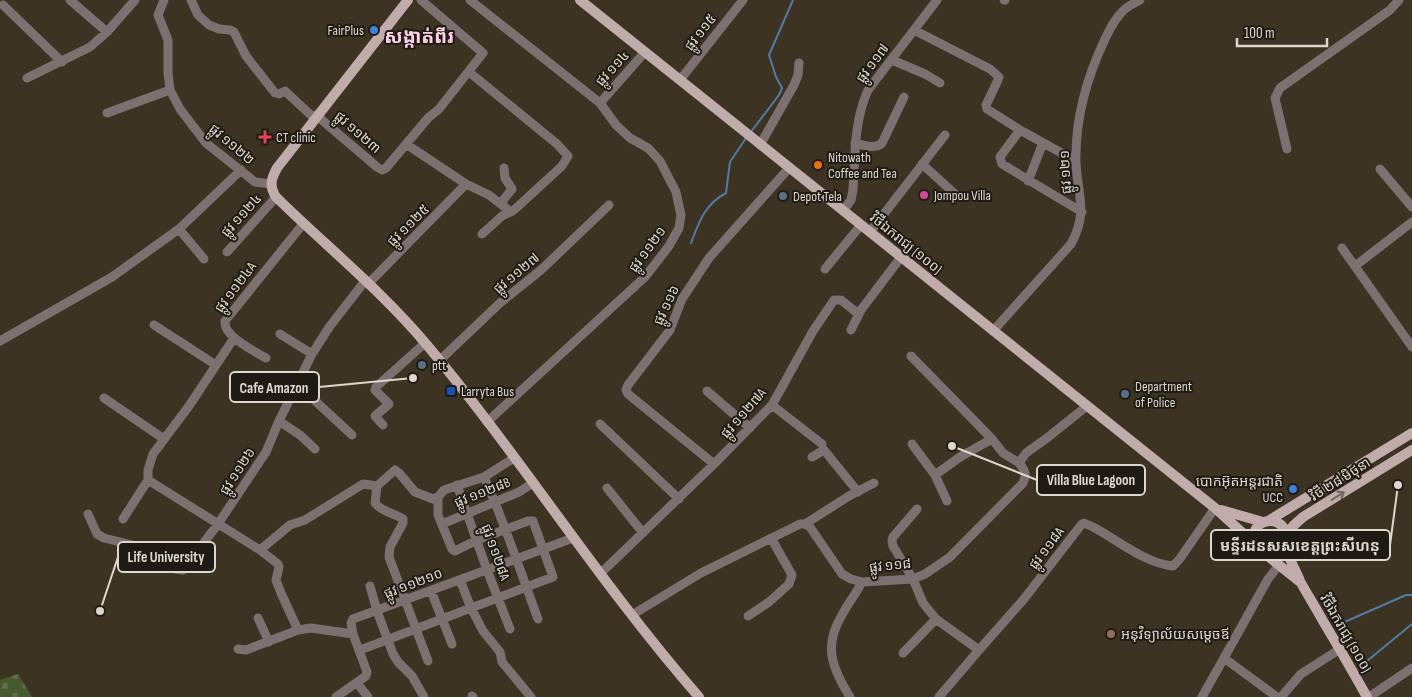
<svg xmlns="http://www.w3.org/2000/svg" width="1412" height="697" font-family="'Sofia Sans Condensed','Noto Sans Khmer',sans-serif">
<defs>
<pattern id="cemetery-stones" width="16" height="16" patternUnits="userSpaceOnUse" patternTransform="scale(1.25)"><rect width="16" height="16" fill="#465a2e"/><path d="M2 7V4a2 2 0 0 1 4 0v3zM10 15v-3a2 2 0 0 1 4 0v3z" fill="#60714b"/></pattern>
</defs>
<rect width="100%" height="100%" fill="#3c3322"/>
<path fill="url(#cemetery-stones)" d="M18,674L32,697H0V680Z"/>
<g fill="none" stroke-linecap="round" stroke-linejoin="round">
<path stroke="#527ca4" stroke-width="2" d="M750,133L779,95L782,88L776,77L769,55L793,0
M691,243C699,222 705,204 726,193L730,162L746,138
M1340,624L1406,595H1412
M1367,661L1412,624"/>
<path stroke="#7c7170" stroke-width="9" d="M70,0L107,32
M164,0L158,15L168,40V73L170,90L180,109L206,143L255,182L271,184
M191,0L198,15L209,25L219,29L230,30L234,32L246,56L275,93L279,94L285,91L314,118
M470,0L600,103L616,125L630,138L648,148L660,161L676,192L681,215L679,228L669,246L645,277L487,422
M1004,0H1005
M3,5L62,62
M914,30L990,69L999,77L998,80L986,105L987,109L1020,130L1076,161
M892,60L925,74L940,83
M469,72L557,144L568,156L562,166L514,210L502,216L482,234
M27,78L90,47L107,32L135,0
M680,80L743,0
M600,103L645,52
M107,113L170,90
M316,115L377,167L382,170L386,168L428,118L439,109L483,53L421,0
M1020,130L1000,157L1002,164L1082,212
M855,143C864,145 875,150 882,143L904,97
M406,144L466,184L489,195L511,212
M760,145L794,85L798,75L799,63
M1287,149L1275,98L1280,88L1390,10L1399,0
M922,164L955,194
M1380,169L1412,207
M1028,181L1043,143
M501,203L512,189L505,178L504,168
M843,211L851,200L853,190C855,155 854,121 868,90L937,0
M179,229L204,259
M870,232L945,135
M1342,248L1412,347
M227,252L276,197
M1355,266L1412,222
M825,269L861,225
M368,284L466,184
M154,325L216,365
M851,330L861,310
M993,331L1071,244C1089,211 1077,195 1076,162C1075,119 1087,77 1105,39C1110,29 1115,18 1124,10C1128,6 1135,3 1140,0
M280,334L312,354
M0,341L112,277L179,229L241,170
M911,356L992,439L1003,453L1019,463
M266,358C254,351 223,336 225,321L303,224
M439,361L500,303L541,270L609,205
M297,384L352,435
M707,391L750,428
M104,398L164,439
M772,405L822,444
M279,421L300,435L315,449
M600,424L679,499
M383,425L375,416L389,404L375,390L376,387L425,343
M912,444L935,475L947,501
M812,457L824,450L858,492
M714,464L628,394L626,390L628,385L670,330L682,299L709,258L789,168
M935,475L960,457L992,439
M484,477C505,523 520,571 538,619
M148,480L260,550L278,564L279,567L276,580L281,593L298,630
M457,485L487,570L510,629
M377,486L375,503C383,513 393,512 403,519V523L390,547L389,557L428,661
M607,488L643,533
M917,509L893,537L892,541L893,546L913,579L923,603L936,619L979,650
M88,514L97,534L104,538L148,549L175,569L183,570L218,524L266,452L279,421L312,354L330,326L365,281
M123,519L148,480V470L153,454L189,406L234,338
M442,524L519,492L533,483
M805,524L849,496L874,483
M260,550L290,525L305,520L363,484L377,486L395,470L399,473L415,492L433,499L438,497L444,490L484,477L514,458
M600,574L714,464L772,405L813,331L834,300H841L856,312L861,310L901,257
M460,580L471,608L483,631L500,652L502,662L531,697
M370,586L377,611L393,654L398,662L412,676L424,697
M431,591L452,644
M632,615L701,573L800,524H805L810,527L842,574L851,579L862,582L913,579L925,574L950,557L1023,483C1027,475 1025,470 1019,463L1026,453L1047,438L1087,406
M748,616L769,602L789,584L792,575L771,538
M258,618L269,642
M238,649L246,650L298,630L311,628L353,634
M360,650L553,577L533,521H528L477,540L455,551L452,549L438,515V497
M903,653L936,619
M1224,658L1268,579L1279,565
M357,683L368,697
M472,696L473,697
M336,697L366,676L367,672L353,634L351,623L353,619L573,538
M850,697C832,668 823,646 842,615C848,603 856,594 862,582
M939,697L979,650L1024,599L1081,525L1084,523L1093,527C1118,540 1144,563 1173,566L1179,560L1215,508
M1202,697L1224,658L1277,697
M1281,697L1301,674L1340,649
M1369,697L1412,668"/>
<path stroke="#c2acab" stroke-width="10" d="M408,0L277,168C271,179 269,186 276,197C326,246 382,291 427,345C522,459 601,585 699,697
M580,0L1215,508L1257,546
M1221,510L1263,522
M1268,521L1412,433
M1286,536L1293,526L1303,517L1412,450
M1286,540C1278,559 1252,556 1254,535C1255,521 1274,516 1283,527C1288,534 1287,547 1289,556C1292,565 1297,573 1300,581C1307,594 1316,608 1323,621C1338,646 1353,672 1367,697
M1264,553L1299,581"/>
</g>
<defs><path id="oneway-shaft" d="M-6 0H5M1.5-3L5.5 0L1.5 3" fill="none" stroke-width="1.6" stroke-linecap="round" stroke-linejoin="round" transform="scale(1.25)"/></defs>
<use stroke="#706460" href="#oneway-shaft" transform="translate(1338 496) rotate(-32)"/>
<g fill="#3f7fe0" stroke="#1f1b14" stroke-width="2">
<circle cx="374" cy="30" r="5"/>
<circle cx="1293" cy="489" r="5"/>
</g>
<path fill="#e0444e" stroke="#1f1b14" stroke-width="2" d="M262.5 129.5h5v5h5v5h-5v5h-5v-5h-5v-5h5z"/>
<circle fill="#e8710a" stroke="#1f1b14" stroke-width="2" cx="818" cy="165" r="5"/>
<circle fill="#d1479c" stroke="#1f1b14" stroke-width="2" cx="924" cy="195" r="5"/>
<g fill="#5c6f8a" stroke="#1f1b14" stroke-width="2">
<circle cx="783" cy="196" r="5"/>
<circle cx="422" cy="365" r="5"/>
<circle cx="1125" cy="394" r="5"/>
</g>
<rect fill="#1a4fb4" stroke="#1f1b14" stroke-width="2" x="446" y="386" width="10" height="10" rx="2.5"/>
<circle fill="#8d6e63" stroke="#1f1b14" stroke-width="2" cx="1111" cy="634" r="5"/>
<g text-anchor="middle" stroke-width="4" stroke-linejoin="round" paint-order="stroke">
<g font-size="14" fill="#ddd7cd" stroke="#1f1b14" text-anchor="start">
<text x="364" y="35" text-anchor="end">FairPlus</text>
<text x="276" y="142">CT clinic</text>
<text x="828" y="162">Nitowath<tspan x="828" dy="16">Coffee and Tea</tspan></text>
<text x="934" y="200">Jompou Villa</text>
<text x="793" y="201">Depot Tela</text>
<text x="432" y="370">ptt</text>
<text x="1135" y="391">Department<tspan x="1135" dy="16">of Police</tspan></text>
<text x="461" y="396">Larryta Bus</text>
<text x="1283" y="486" text-anchor="end">បោកអ៊ុតអន្តរជាតិ<tspan x="1283" dy="16">UCC</tspan></text>
<text x="1121" y="639">អនុវិទ្យាល័យសម្តេចឪ</text>
</g>
<g font-size="14" fill="#ddd7cd" stroke="#1f1b14">
<text transform="translate(700 32) rotate(-52)" y="5">ផ្លូវ ១១៥</text>
<text transform="translate(872 63) rotate(-53)" y="5">ផ្លូវ ១១៧</text>
<text transform="translate(612 68) rotate(-48)" y="5">ផ្លូវ ១១៤</text>
<text transform="translate(358 132) rotate(41)" y="5">ផ្លូវ ១១២៣</text>
<text transform="translate(232 144) rotate(40)" y="5">ផ្លូវ ១១២២</text>
<text transform="translate(1065 172) rotate(-93)" y="5">ផ្លូវ ១២១</text>
<text transform="translate(241 215) rotate(-48)" y="5">ផ្លូវ ១១២៤</text>
<text transform="translate(408 225) rotate(-45)" y="5">ផ្លូវ ១១២៥</text>
<text transform="translate(906 243) rotate(39)" y="5">វិថីឯករាជ្យ (១០០)</text>
<text transform="translate(647 249) rotate(-54)" y="5">ផ្លូវ ១១២១</text>
<text transform="translate(516 273) rotate(-40)" y="5">ផ្លូវ ១១២៧</text>
<text transform="translate(235 287) rotate(-53)" y="5">ផ្លូវ ១១២៤A</text>
<text transform="translate(666 305) rotate(-65)" y="5">ផ្លូវ ១១៦</text>
<text transform="translate(743 413) rotate(-49)" y="5">ផ្លូវ ១១២៧A</text>
<text transform="translate(237 471) rotate(-57)" y="5">ផ្លូវ ១១២៦</text>
<text transform="translate(1340 479) rotate(-32)" y="5">វិថី ២៨ មិថុនា</text>
<text transform="translate(482 492) rotate(-22)" y="5">ផ្លូវ ១១២៨B</text>
<text transform="translate(1046 548) rotate(-53)" y="5">ផ្លូវ ១១៨A</text>
<text transform="translate(496 552) rotate(70)" y="5">ផ្លូវ ១១២៨A</text>
<text transform="translate(890 565) rotate(-6)" y="5">ផ្លូវ ១១៨</text>
<text transform="translate(413 583) rotate(-21)" y="5">ផ្លូវ ១១២១០</text>
<text transform="translate(1346 633) rotate(60)" y="5">វិថីឯករាជ្យ (១០០)</text>
</g>
<g font-size="19" font-weight="bold" fill="#fed0e9" stroke="#1f1b14">
<text x="419" y="43">សង្កាត់ពីរ</text>
</g>
</g>
<path fill="none" stroke="#ddd7cd" stroke-width="2" d="M413 378L319 387M952 446L1037 480M1398 485L1390 545M100 611L118 557"/>
<g fill="#ddd7cd" stroke="#1f1b14" stroke-width="2">
<circle cx="413" cy="378" r="5"/>
<circle cx="952" cy="446" r="5"/>
<circle cx="1398" cy="485" r="5"/>
<circle cx="100" cy="611" r="5"/>
</g>
<g fill="#1f1b14" stroke="#ddd7cd" stroke-width="2">
<rect x="230" y="372" width="89" height="30" rx="5"/>
<rect x="1037" y="465" width="108" height="30" rx="5"/>
<rect x="1211" y="530" width="179" height="30" rx="5"/>
<rect x="118" y="542" width="97" height="30" rx="5"/>
</g>
<g font-size="15" text-anchor="middle" font-weight="bold" fill="#ddd7cd">
<text x="274" y="393">Cafe Amazon</text>
<text x="1091" y="485">Villa Blue Lagoon</text>
<text x="1300" y="551">មន្ទីរដនសសខេត្តព្រះសីហនុ</text>
<text x="166" y="562">Life University</text>
</g>
<path d="M1237 38v8h90v-8" fill="none" stroke="#ddd7cd" stroke-width="2.5"/>
<text x="1244" y="38" font-size="15" fill="#ddd7cd" stroke="#1f1b14" stroke-width="4" paint-order="stroke">100 m</text>
</svg>
